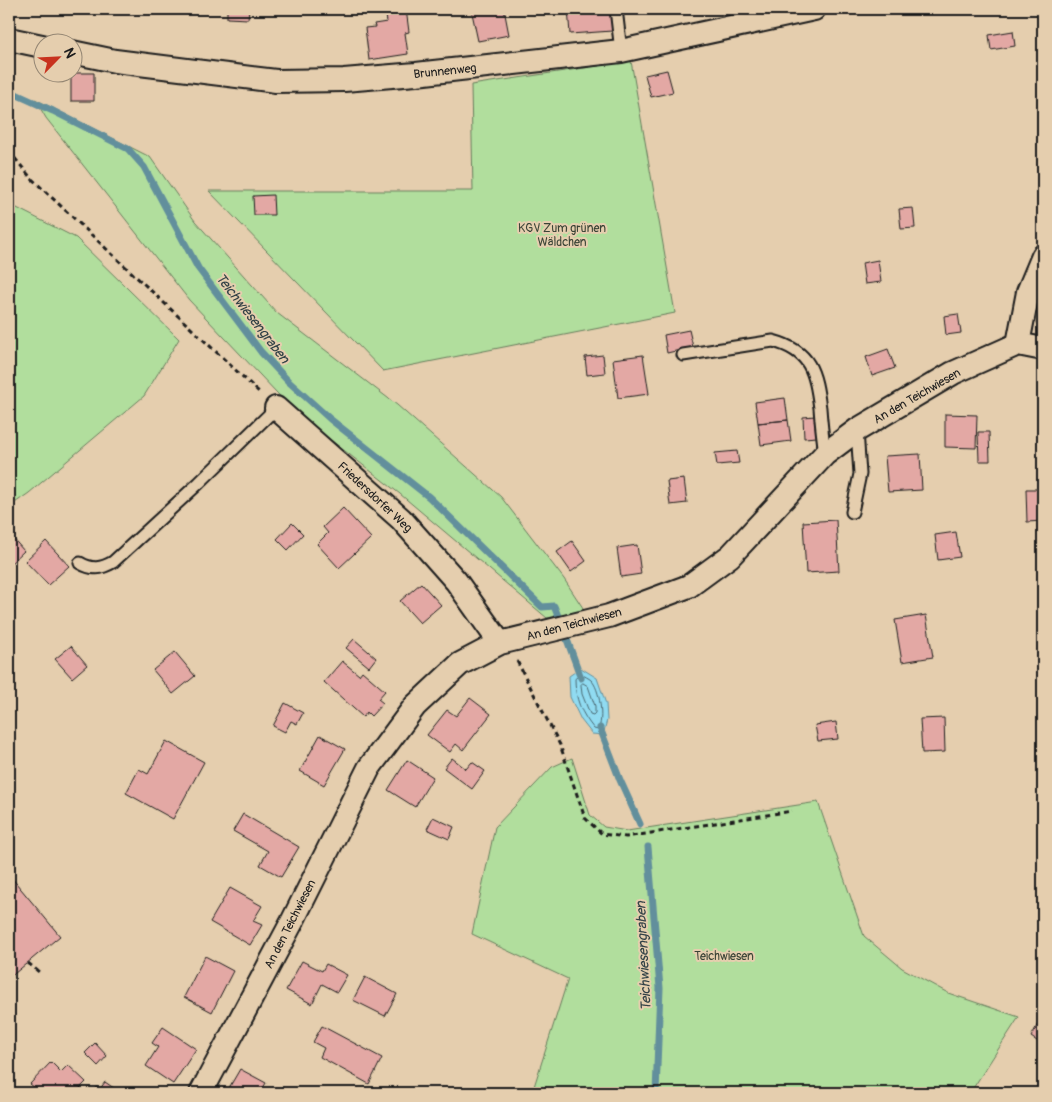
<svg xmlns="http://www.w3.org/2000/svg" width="1052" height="1102" font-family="Pangolin,sans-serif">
<rect width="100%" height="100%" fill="#e5ceae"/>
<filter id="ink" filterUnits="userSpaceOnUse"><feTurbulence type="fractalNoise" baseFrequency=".02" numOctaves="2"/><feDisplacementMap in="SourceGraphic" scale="10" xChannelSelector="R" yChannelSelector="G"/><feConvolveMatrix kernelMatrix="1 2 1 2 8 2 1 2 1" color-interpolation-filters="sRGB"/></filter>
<g filter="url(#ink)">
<path fill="#b1de9d" stroke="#667d5c" d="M631,61L675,313L383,371L209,191H473L471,85Z
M35,99L150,157L195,221L277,313L397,405L501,497L564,579L585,611L547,618L400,494L295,412L189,300L46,118Z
M9,204L76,238L179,339L144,396L29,493L9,507Z
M572,758L590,815L604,827L627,831L818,802L864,936L902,968L948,993L1019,1017L970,1093H532L568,979L472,934L495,827L552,767Z"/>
<path fill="#90dbf1" stroke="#628f9c" d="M581,668L597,678L606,704L607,720L603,735L592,734L581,720L570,697L569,676Z"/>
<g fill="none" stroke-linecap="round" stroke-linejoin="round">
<path stroke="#4a6871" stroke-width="1" d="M581,674C584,676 589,678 591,680C600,688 604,720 598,730L594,729C581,713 575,699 575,679Z
M583,683L588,686L595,706V713L593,715L590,714L582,694L581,685Z"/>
<path stroke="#628f9c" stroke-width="7" d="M9,91L53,111L128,149L144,167L198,268L261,352L289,382L330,419L429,497L542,607L554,606L558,616
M565,634L581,678
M600,728L620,780L640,824
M648,847L660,988L656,1093"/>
</g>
<path fill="#e3a8a4" stroke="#1c1c1c" d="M227,9H249L248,19L227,18Z
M385,9H406L409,32L405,33L408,54L369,60L365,28L375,27L374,24L387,22Z
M488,9H504L509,35L478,41L472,13Z
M568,9H611L612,31L570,34Z
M1013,31L1015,46L991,50L989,35Z
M667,70L673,92L651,97L645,75Z
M71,73H94V101H71Z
M273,195L274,215H254L253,196Z
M913,208L915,228L901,229L899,209Z
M878,260L881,282L865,284L862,263Z
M958,314L961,333L946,335L944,316Z
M689,330L693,347L667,353L664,335Z
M888,349L895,368L872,376L866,357Z
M603,355L605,373L587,375L585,357Z
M643,355L649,394L618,398L613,359Z
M785,398L788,420L758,423L755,402Z
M945,414L977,415L976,448L945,447Z
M815,416L817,437L804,438L803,417Z
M788,420L791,441L761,445L758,423Z
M978,432H989L990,461H979Z
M737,451L739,463L717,465L715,453Z
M920,454L922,490L888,492L885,456Z
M684,479L687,503L670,505L667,481Z
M1026,489H1043V521L1027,522Z
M343,508L371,538L339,568L317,544L328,533L323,527Z
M836,520L839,571L806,573L803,522Z
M292,523L303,534L288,550L277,539Z
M11,526L15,531L11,536L24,551L9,565V528Z
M956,532L960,557L938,560L935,535Z
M46,541L69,566L48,585L25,561Z
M572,541L586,561L571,572L557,552Z
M637,545L641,574L621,577L617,548Z
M421,583L441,605L420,623L400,601Z
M926,615L933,657L902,662L895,620Z
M354,639L376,658L369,667L346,648Z
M71,646L87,665L72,678L55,659Z
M175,652L195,676L173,694L153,670Z
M342,661L359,675L362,671L385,691L378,699L383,703L371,716L367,712L363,717L324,682Z
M470,698L491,714L463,750L456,744L450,752L427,735L447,710L456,716Z
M285,703L303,713L297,724L291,721L285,732L273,726Z
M944,718L945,752L922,753L920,719Z
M836,722L838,739L818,741L815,725Z
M320,735L345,749L324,785L300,771Z
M166,741L204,762L173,819L126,793L139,769L148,774Z
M452,758L466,769L472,762L485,771L472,789L444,768Z
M407,760L433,777L415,807L388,790Z
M243,814L299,847L281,877L260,865L268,851L233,831Z
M433,817L454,827L449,839L427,829Z
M11,877L60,936L9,978V923L14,919L9,913V879Z
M230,888L262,906L253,921L262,925L250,945L210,922Z
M205,956L233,971L212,1012L184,997Z
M302,961L322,971L326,964L347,975L337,992L322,984L312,1004L286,990Z
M365,977L397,994L385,1016L353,1000Z
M1039,1022L1043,1025V1045L1031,1037Z
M322,1026L382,1058L369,1084L320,1057L324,1048L313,1042Z
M163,1027L196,1049L173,1084L146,1066L158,1047L152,1043Z
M95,1043L107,1056L98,1066L85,1053Z
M51,1062L61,1072L68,1065L86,1082L75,1093H65L63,1091L60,1093H41L30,1084Z
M240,1069L266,1083L260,1093H226Z
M105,1082L121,1093H91L96,1087L100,1089Z"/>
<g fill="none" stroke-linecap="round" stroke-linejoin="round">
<defs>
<path id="lane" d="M616,9L621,51
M683,355L773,341C811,351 815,372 820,408C821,423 823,439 825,454
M852,512L860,474L857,430
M80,563C92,570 101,569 113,562L199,483L276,408"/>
<path id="street" d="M9,39L42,46
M72,52L115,61L276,81L344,80L416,74L621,51L814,9
M1018,344L1043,349
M276,408L401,519L456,581L500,643
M201,1093L292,922L369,768L415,706L460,664L500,643L609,616L689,586L730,556L825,454L857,430L953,373L1018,344L1028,292L1043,256"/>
</defs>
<use href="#lane" stroke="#1c1c1c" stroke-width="15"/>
<use href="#street" stroke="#1c1c1c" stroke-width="26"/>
<path stroke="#1c1c1c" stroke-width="3" stroke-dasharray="5 4" stroke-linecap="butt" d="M9,151L31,178L260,393
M517,661L560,745L585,818L602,834L626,837L792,811
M28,963L39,972"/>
<use href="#lane" stroke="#e5ceae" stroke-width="11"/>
<use href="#street" stroke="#e5ceae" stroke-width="22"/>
</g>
</g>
<g text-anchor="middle" stroke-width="4" stroke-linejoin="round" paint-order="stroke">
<g font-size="12" fill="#1c1c1c" stroke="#e5ceae">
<text transform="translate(445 71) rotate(-6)" y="4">Brunnenweg</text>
<text transform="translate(917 396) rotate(-30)" y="4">An den Teichwiesen</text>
<text transform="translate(375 497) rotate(43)" y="4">Friedersdorfer Weg</text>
<text transform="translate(574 624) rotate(-15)" y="4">An den Teichwiesen</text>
<text transform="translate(290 924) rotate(-63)" y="4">An den Teichwiesen</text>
</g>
<g font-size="12" fill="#3a4336" stroke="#e5ceae">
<text x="562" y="232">KGV Zum grünen<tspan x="562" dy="14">Wäldchen</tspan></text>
<text x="724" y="960">Teichwiesen</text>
</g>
<g font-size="14" font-style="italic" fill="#334247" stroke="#e5ceae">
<text transform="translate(253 318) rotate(52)" y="5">Teichwiesengraben</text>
<text transform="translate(643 956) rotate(-93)" y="5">Teichwiesengraben</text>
</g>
</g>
<rect width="1052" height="1102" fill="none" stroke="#e5ceae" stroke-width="30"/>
<rect x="15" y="15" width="1022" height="1072" fill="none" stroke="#1c1c1c" stroke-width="2" filter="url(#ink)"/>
<g transform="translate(58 58) rotate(66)"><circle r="24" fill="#e5ceae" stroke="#958774"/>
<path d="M0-4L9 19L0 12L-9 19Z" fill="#c8321e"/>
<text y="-8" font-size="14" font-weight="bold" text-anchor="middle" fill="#1c1c1c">N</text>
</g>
</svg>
